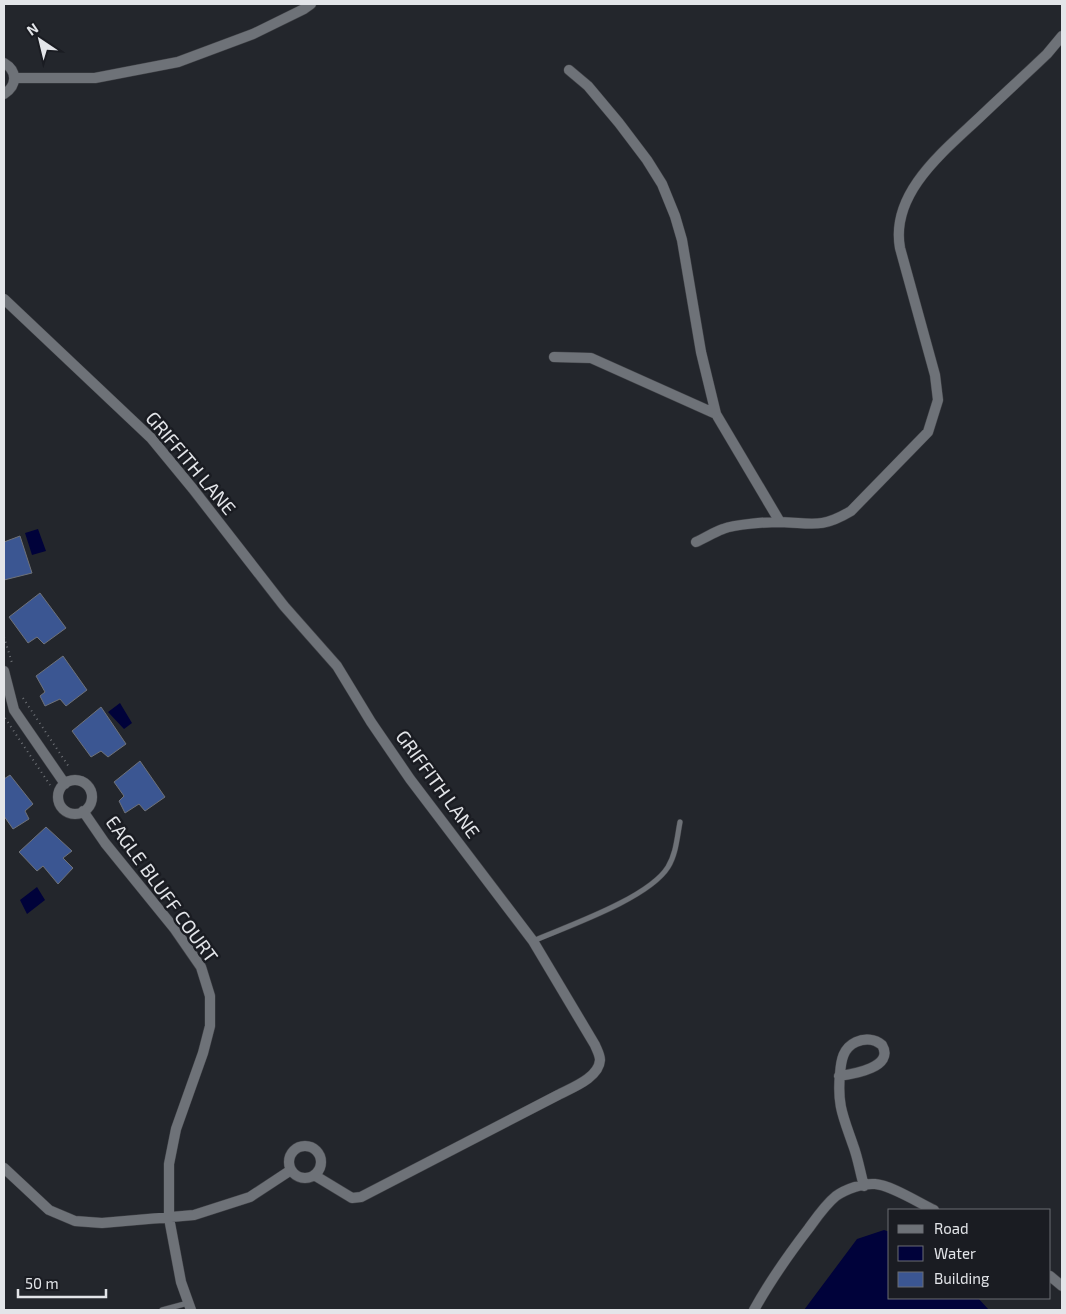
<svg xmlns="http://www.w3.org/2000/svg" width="1066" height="1314" font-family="'Exo 2',sans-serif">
<rect width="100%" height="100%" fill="#23262c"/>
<path fill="#00023a" d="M38,529L46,551L32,555L25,533Z
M120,703L132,723L124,729L108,712Z
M37,887L45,900L27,914L20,900Z
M884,1230L890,1232V1298H978L989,1310H804L857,1239Z"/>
<path fill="#3b5692" stroke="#6f7279" d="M20,536L32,573L4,580V542Z
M40,593L66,628L44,644L37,637L28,643L9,617Z
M63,656L87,690L66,706L60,699L45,706L40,696L45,692L36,676Z
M101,707L126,744L108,757L101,751L91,757L72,731Z
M140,761L165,797L145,811L139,804L125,813L119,801L124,796L114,782Z
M10,775L33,804L25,811L29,819L13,829L4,816V779Z
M46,827L72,851L63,858L73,868L58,884L43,866L37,871L19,852Z"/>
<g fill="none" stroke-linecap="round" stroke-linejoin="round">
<defs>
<path id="service" d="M533,941C568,926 649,898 668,867C676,854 677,838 680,822
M162,1310L188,1303"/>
<path id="minor" d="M4,63C18,71 17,86 4,94
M569,70L588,86L619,123L647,160L662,184L675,216L682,240L701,352L716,414L780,522
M15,78H95L178,62L253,34L304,9L311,4
M4,299L151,438L193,489L284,606L337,666L371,722L410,779L533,941L595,1045C597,1050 600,1055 600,1060C599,1078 571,1088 558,1095L361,1197L352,1198L314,1175
M554,357L591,358L716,414
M696,542C705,538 714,532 723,529C735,524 768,522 781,522C812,523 821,529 851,511L928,432L938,400L935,375L900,248C890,193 944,151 980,117C1002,96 1025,75 1047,54L1062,36
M4,671L14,710L65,784
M58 797a17 17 0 1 1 34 0a17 17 0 1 1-34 0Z
M83,811L105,843L174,928L201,967L210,996V1026L203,1053L176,1129L169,1164V1218L181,1282L191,1310
M839,1076C854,1074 895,1067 882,1045C875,1039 865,1038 856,1042C843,1048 841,1060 840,1074C837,1105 843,1116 853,1145C858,1158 860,1172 864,1186
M289 1162a16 16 0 1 1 32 0a16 16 0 1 1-32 0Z
M4,1168L49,1210L75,1221L102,1223L194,1215L250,1197L291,1170
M1050,1276L1062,1286
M754,1310C770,1281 789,1254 809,1228C817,1217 825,1205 836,1196C846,1189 863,1183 875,1184C891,1185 919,1203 934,1210"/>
</defs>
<use href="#service" stroke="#404247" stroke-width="6"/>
<use href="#minor" stroke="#404247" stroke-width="11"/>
<path stroke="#6e7176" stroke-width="2" stroke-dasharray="1 4" stroke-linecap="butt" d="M4,637L12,663
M23,698L69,767
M5,718L50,785"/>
<use href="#service" stroke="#6e7278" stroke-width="5"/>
<use href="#minor" stroke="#6e7278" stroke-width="10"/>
</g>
<g text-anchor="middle" stroke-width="5" stroke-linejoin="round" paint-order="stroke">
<g font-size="19" fill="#e3e5e9" stroke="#1a1c22">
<text transform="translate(191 463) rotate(50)" y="7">GRIFFITH LANE</text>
<text transform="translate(438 784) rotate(54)" y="7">GRIFFITH LANE</text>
<text transform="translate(162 889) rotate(54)" y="7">EAGLE BLUFF COURT</text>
</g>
</g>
<rect width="1066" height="1314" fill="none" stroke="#e3e5e9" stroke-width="10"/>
<rect x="888" y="1209" width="162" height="90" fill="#1a1c22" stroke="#6a6c72"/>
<rect x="898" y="1225" width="25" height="8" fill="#6e7278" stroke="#6a6c72"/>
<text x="934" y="1234" font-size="15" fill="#e3e5e9">Road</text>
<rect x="898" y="1246" width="25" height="15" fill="#00023a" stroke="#6a6c72"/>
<text x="934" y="1259" font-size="15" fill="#e3e5e9">Water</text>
<rect x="898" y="1272" width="25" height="15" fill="#3b5692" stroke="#6a6c72"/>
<text x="934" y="1284" font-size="15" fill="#e3e5e9">Building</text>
<g transform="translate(40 40) rotate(325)" stroke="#1a1c22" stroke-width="4" paint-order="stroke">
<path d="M0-4L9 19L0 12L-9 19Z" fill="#e3e5e9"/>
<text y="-8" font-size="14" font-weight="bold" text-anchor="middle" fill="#e3e5e9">N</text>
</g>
<path d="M18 1289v8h88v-8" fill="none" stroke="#e3e5e9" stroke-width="2.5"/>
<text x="25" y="1289" font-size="15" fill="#e3e5e9" stroke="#1a1c22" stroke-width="4" paint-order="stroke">50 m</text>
</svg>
